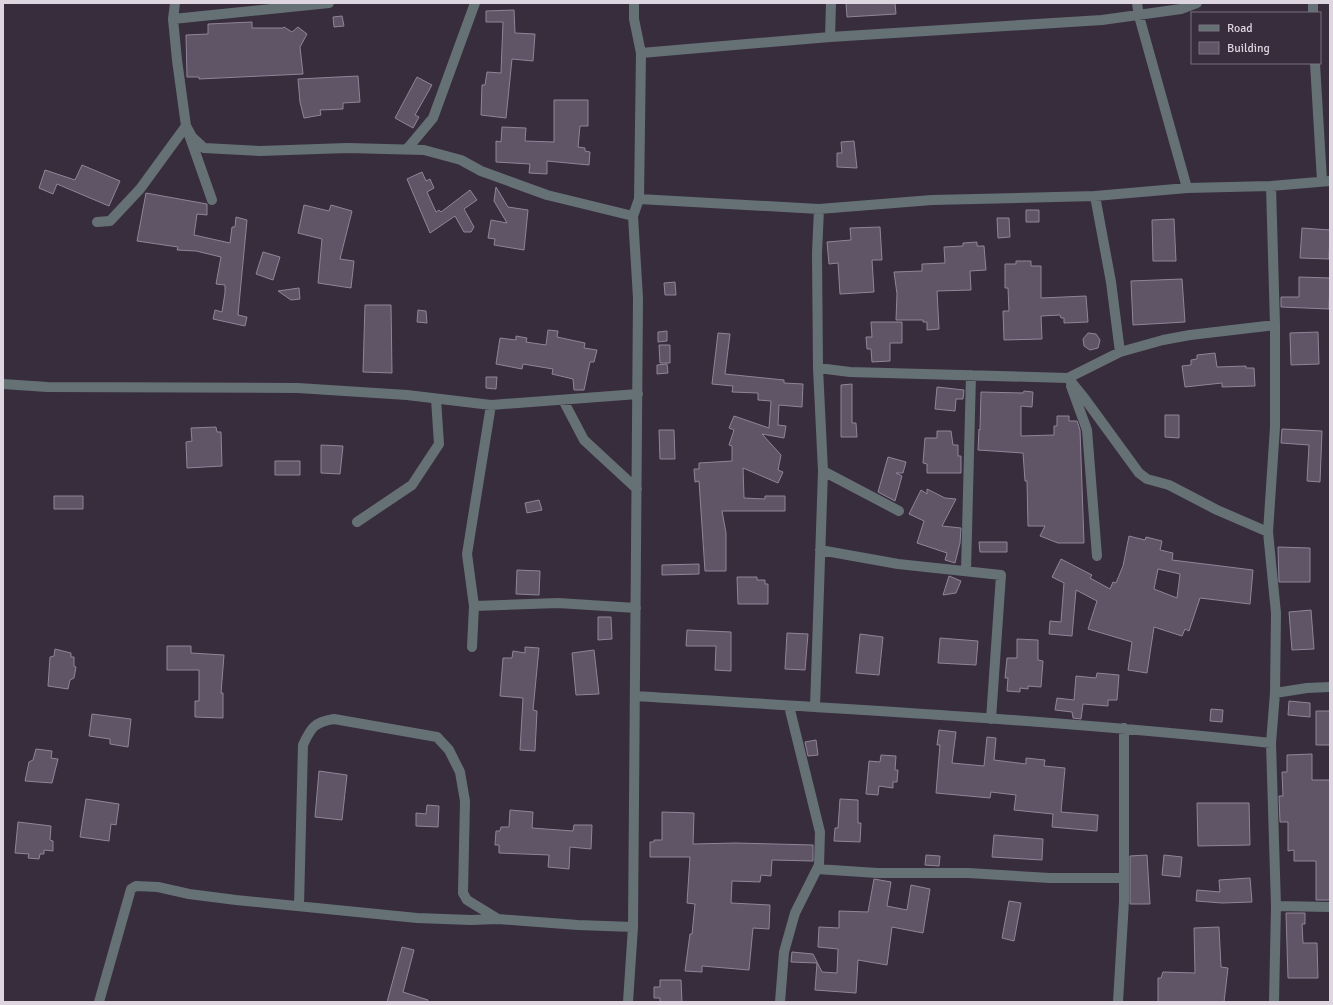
<svg xmlns="http://www.w3.org/2000/svg" width="1333" height="1005" font-family="Signika,sans-serif">
<rect width="100%" height="100%" fill="#382d3d"/>
<path fill="#5f5567" stroke="#908598" fill-rule="evenodd" d="M846,3H895L896,14L847,17Z
M514,10L515,33L535,34L533,61L512,59L506,118L481,115L482,85H485L487,72L501,73L503,22H486V11Z
M342,16L344,26L334,27L333,17Z
M252,22V28H283L284,27L292,32L298,27L307,34L300,47L303,74L199,79V77H187L186,35L208,34V24Z
M358,76L360,102L343,103V109L320,110L321,115L304,118L300,102L298,79Z
M417,77L432,85L415,115L419,117L413,128L395,118Z
M554,100H588V126H580L578,147L585,148V151L590,152L589,165L547,161V174L529,173L530,164L496,162V141L501,142L502,127L526,128L525,141L554,142Z
M854,141L857,168L837,167V153H842L841,142Z
M82,165L120,181L109,206L57,184L53,194L39,188L45,170L75,180Z
M422,172L426,181L430,179L434,188L427,192L436,212L439,210L441,212L470,190L477,200L464,209L474,227L471,232H464L455,216L430,233L407,179Z
M496,187L508,207L528,210L524,250L494,245L495,239L488,238L491,220L507,223L494,201Z
M146,193L207,204V215L197,214L194,235L230,243L232,227H235L236,217L247,220L238,315L247,317L245,326L213,319L215,310L222,312L225,293V285L216,284L221,257L196,251L177,250L178,247L137,241Z
M304,205L329,211L331,205L352,211L340,259L354,261L351,288L318,283L322,239L298,233Z
M1026,210H1039V222H1026Z
M997,218H1009L1010,237L998,238Z
M1174,219L1176,261H1153L1152,220Z
M880,227L882,260H872L874,292L840,294L838,263L829,264L827,242L851,240L850,228Z
M1302,228L1330,230L1329,259L1300,258Z
M977,242V246H984L986,270L970,271L971,290L937,291L939,329L927,330V322H923V320H896L897,294L894,272L922,271V264L945,263L944,247L963,246V243Z
M263,252L280,257L273,280L256,274Z
M1016,261H1031V266H1041V298L1086,296L1088,322L1064,323V318H1061L1060,315L1041,316L1042,339L1004,340L1003,311H1009L1008,288H1005V264H1016Z
M1299,277L1330,278L1329,309L1281,307V297H1299Z
M1182,279L1185,322L1133,325L1131,281Z
M675,282L676,295H665L664,283Z
M299,288L300,299L291,300L278,291Z
M365,305H391L392,373L363,372Z
M418,310L426,311L427,323L417,322Z
M871,322H902V343H890V361L872,362L871,349H867L866,337H872Z
M548,330L558,331L557,337L585,343L584,348L597,350L594,362H590L584,390H574L573,379L552,374L553,369L523,364L522,369L496,364L500,338L516,340V336L527,338L526,342L546,345Z
M667,331V341L658,342V332Z
M1318,332L1319,364L1291,365L1290,333Z
M718,333L730,334L725,374L784,380V383L803,384L802,407L779,405L778,425L786,426L784,438L762,434L781,455L778,470L783,472L778,483L743,468L744,498L765,499V496H785V511H722L726,533V571H705L699,481L695,482L694,469H699V463L732,461V446L729,445L734,430L729,428L734,416L769,428L771,401L758,400V393L732,392L733,386L712,384Z
M1088,333L1096,334L1100,340L1098,348L1090,350L1084,346L1083,339Z
M659,345H670V363H660Z
M1215,353L1217,367L1246,366V368H1254L1255,386L1222,387V383L1185,387L1182,366L1191,365V360L1197,359V355Z
M667,364L668,373L657,374V365Z
M486,377H497L496,389L486,388Z
M852,384V423H856L857,437H841V385Z
M937,387L964,390L963,399H956L955,411L935,409Z
M1024,391L1033,392L1032,407L1021,406V436L1054,435V426H1057V416H1069V421H1077L1080,430L1084,543H1058L1040,536L1045,526H1028L1027,481H1025L1023,453L978,450L979,429L980,430L981,392L1023,393Z
M1165,415H1179V438L1165,437Z
M216,427L217,432H221L222,466L187,468L186,442L192,441L191,428Z
M1282,429L1322,431L1320,482L1307,481L1309,445L1281,443Z
M659,430H674L675,459H660Z
M937,431H951L953,445H958V456H961V473H927V464L923,463L925,438H937Z
M321,445L343,446L340,474L321,473Z
M888,457L906,462L903,473H896L902,476L895,501L878,492Z
M275,461H300V475H275Z
M927,489L945,498L956,499L942,526L961,528L960,543L955,563L945,560L947,553L917,543L924,521L909,514L921,490L927,494Z
M54,496H83V509H54Z
M539,500L542,510L527,513L525,503Z
M1129,536L1145,540L1146,537L1162,541L1160,550L1173,553L1172,560L1253,570L1250,604L1200,598L1189,631L1185,629L1182,636L1154,627L1147,673L1128,670L1132,642L1088,629L1097,601L1076,590L1072,636L1049,634L1050,621L1061,622L1064,583L1052,577L1061,559L1092,575L1090,578L1110,589L1113,582L1116,583L1123,566ZM1158,569L1180,574L1177,598L1154,589Z
M979,542H1007V552H980Z
M1278,547L1310,548V582H1279Z
M699,564V574L662,575V565Z
M517,570L540,571L539,595L516,594Z
M949,576L961,581L956,593L943,595Z
M737,577H757V580H765V584H768V604H738Z
M1311,610L1314,649L1292,650L1289,612Z
M598,617H611L612,639L598,640Z
M687,630L731,632V671L715,670L716,646H686Z
M787,633L808,634L805,670L785,669Z
M860,634L883,637L879,675L856,673Z
M940,638L978,641L976,665L938,663Z
M1017,639L1038,640V660L1043,661L1041,687L1028,686V689L1020,688V692L1007,691L1008,678H1005L1007,658H1017Z
M167,646H191V653L224,655L221,693H223V718L195,717V701H199V670H167Z
M525,647L539,648L533,710L537,711L535,751L520,750L523,698L500,696L503,658H512L513,651L525,653Z
M55,649L71,653V657H74V666L76,667L74,678L70,680L68,689L48,686L50,657L54,656Z
M594,650L599,694L576,695L572,653Z
M1097,673L1119,675L1117,700H1108V706L1083,704L1081,719L1073,718L1072,712L1055,710L1057,698L1074,700L1076,676L1096,678Z
M1289,701L1310,703V717L1288,715Z
M1211,709L1223,710L1222,722L1210,721Z
M1316,711H1330V745H1316Z
M92,714L131,719L128,747L110,744V739L89,736Z
M939,730L956,732L952,763L984,766L987,737L996,738L994,760L1026,764V758L1045,760L1044,766L1065,768L1061,812L1098,815L1097,831L1052,827L1053,814L1014,810L1016,795L991,792L990,798L936,793L940,745H937Z
M816,740L818,755L808,756L805,742Z
M36,749L52,751L51,758L58,759L52,783L25,781L29,762L33,760Z
M1312,754V780H1330V900H1316V861H1294V850L1288,851V822H1280L1279,796H1283L1282,772H1287V755Z
M881,755L896,756L895,770H898L897,782H893V788L879,786L878,795L866,794L869,761L880,762Z
M319,771L347,775L342,820L315,817Z
M86,799L119,804L116,825L111,824L109,841L80,837Z
M840,799L858,800V823H861L860,842L834,841L835,828H838Z
M1197,803H1249L1250,845L1198,846Z
M427,805L439,806L438,827L416,826V813L426,814Z
M510,810L533,812L532,828L573,831L574,825H592L591,849L570,847L569,869L548,867L549,855L499,853V845H495L496,831H500L501,827H509Z
M662,812L694,813L693,844L736,843L813,845V861L772,860L771,876L761,875L760,882L732,881L731,903L770,905L769,929L753,928L749,970L702,966V972L685,971L690,934H692L695,904L687,903L690,857H650V842H654V840H662Z
M18,822L51,826L50,840L53,841V851L44,850V854H40L39,859L28,858L29,854L15,853Z
M994,835L1043,839L1042,860L992,857Z
M926,855L940,856L939,866L925,865Z
M1147,855L1150,904H1130V856Z
M1164,855L1182,857L1180,877L1162,875Z
M1250,878L1252,902L1222,903L1196,901L1197,890L1220,892L1219,880Z
M874,879L891,882L887,906L907,910L911,885L930,889L923,933L892,927L887,965L858,960L856,993L815,990L817,963L791,962L792,952L813,954L822,972L837,973L838,949L818,947L819,927L839,928V911L868,912Z
M1009,901L1021,903L1014,941L1002,938Z
M1286,913H1305V924H1302L1303,943H1317L1318,978H1288Z
M1219,927L1221,967L1228,968L1224,1002H1158V978H1161L1163,972L1195,973L1194,928Z
M402,947L414,950L403,992L428,1000L427,1002H387Z
M660,980H681L682,1002H660V998H654V987H660Z"/>
<g fill="none" stroke-linecap="round" stroke-linejoin="round">
<path stroke="#667175" stroke-width="10" d="M175,3L173,19L177,60L186,126L192,137L204,148L260,151L347,148L424,150L461,160L481,171L547,195L633,216
M1137,3L1139,16L1187,188
M1313,13V3
M173,19L329,3
M830,37L1102,20L1181,9L1197,3
M641,53L830,37L831,3
M1315,63L1322,181
M407,149L433,118L475,3
M1271,186L1275,325V427L1268,532L1276,613L1275,693L1271,743L1276,906L1274,1002
M1095,196L1111,282L1120,352
M639,199L819,209L932,200L1095,196L1187,188L1271,186L1330,181
M819,209L817,253L818,368L850,372L1068,378L1120,352L1163,340L1190,335L1275,325
M97,222L110,221L140,189L186,126L212,200
M1068,378L1085,399L1139,473L1147,479L1169,485L1217,510L1268,532
M3,384L47,387L298,388L407,395L491,405L638,394
M1071,386L1087,430L1097,556
M563,400L584,440L637,489
M823,471L899,511
M357,522L412,485L439,444L436,399
M820,550L898,564L1001,575L991,719
M966,571L971,375
M474,606L467,554L491,405
M472,647L474,606L558,603L636,608
M1275,693L1307,688L1330,687
M635,696C847,709 1059,720 1271,743
M815,707L823,471L818,368
M817,869L877,873H968L1050,878H1124
M299,906L303,745C311,727 315,722 334,719L437,737L449,750L460,772L465,801L463,893L467,900L498,919
M1276,906L1330,907
M99,1002L131,889L136,886L158,887L189,894L236,900L417,918L471,920L498,919L578,925L633,927
M628,1002L633,927L638,298L633,216L639,199L641,53L634,19V3
M780,1002L784,952L795,913L819,865L820,832L789,706
M1118,1002L1124,901V728"/>
</g>
<rect width="1333" height="1005" fill="none" stroke="#ddd6e0" stroke-width="8"/>
<rect x="1191" y="12" width="130" height="52" fill="#382d3d" stroke="#7a717e"/>
<rect x="1199" y="25" width="20" height="6" fill="#667175" stroke="#7a717e"/>
<text x="1227" y="32" font-size="12" fill="#ddd6e0">Road</text>
<rect x="1199" y="42" width="20" height="12" fill="#5f5567" stroke="#7a717e"/>
<text x="1227" y="52" font-size="12" fill="#ddd6e0">Building</text>
</svg>
